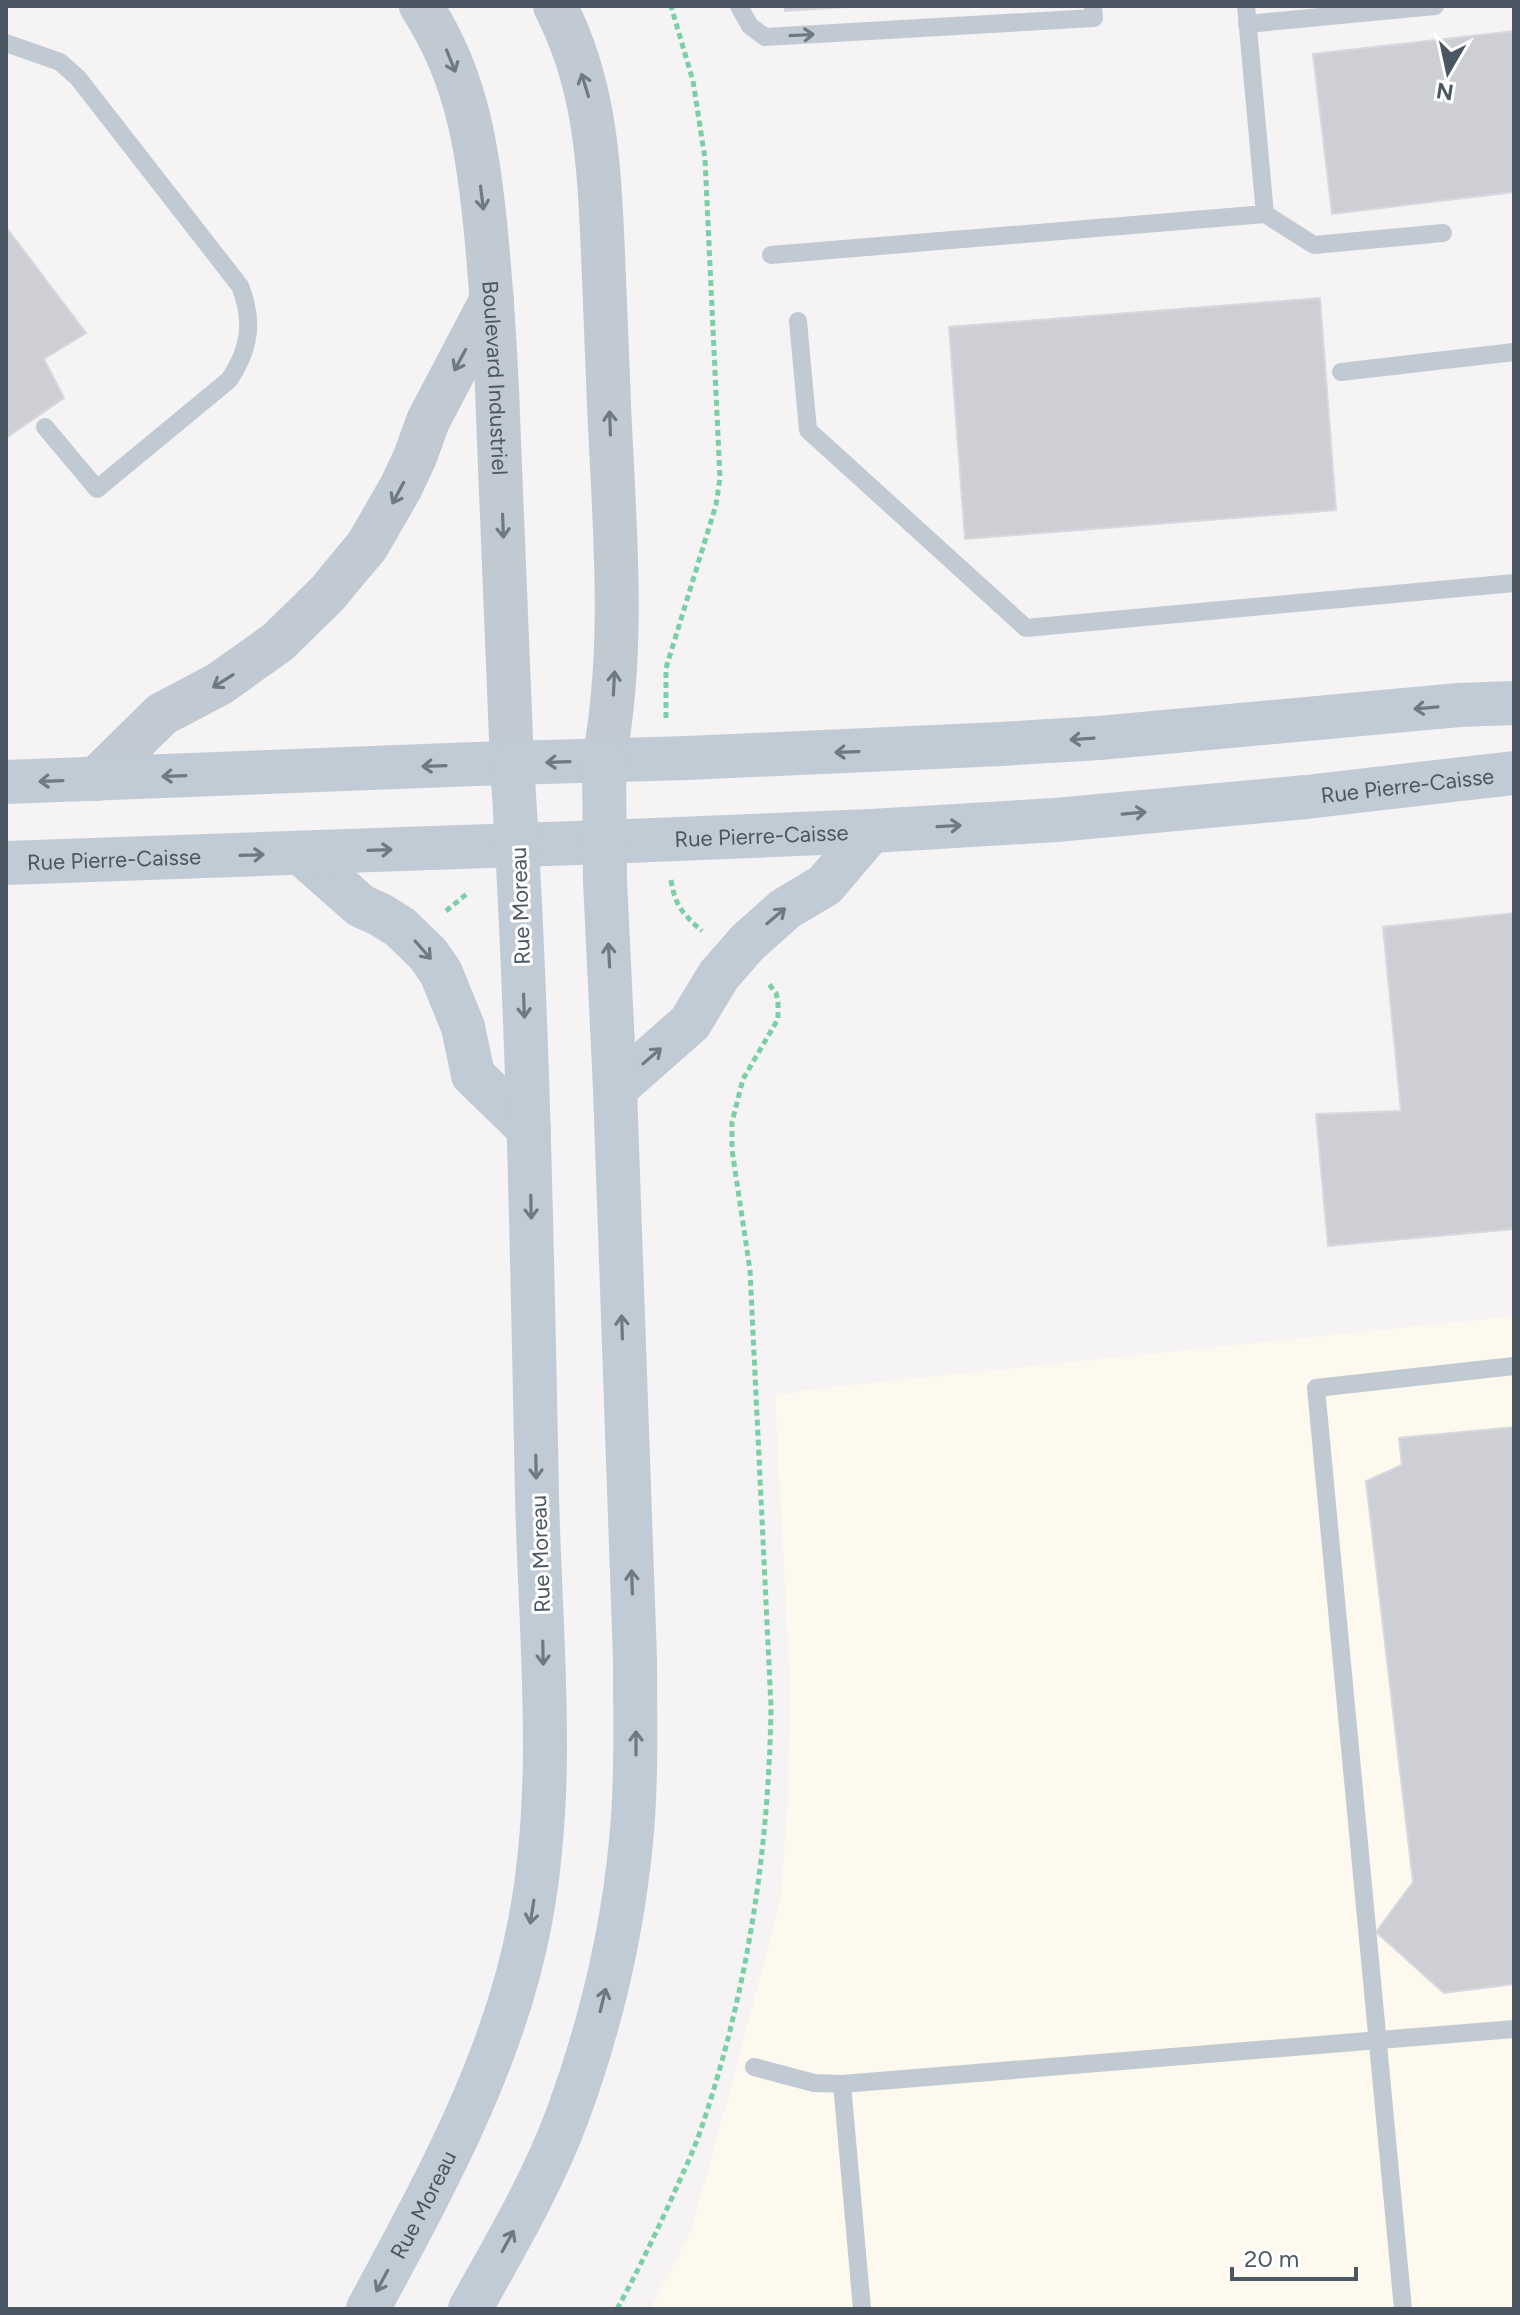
<svg xmlns="http://www.w3.org/2000/svg" width="1520" height="2315" font-family="Figtree,sans-serif">
<rect width="100%" height="100%" fill="#f5f3f3"/>
<path fill="#fdf9ef" d="M1514,1316V2309H650L690,2233L737,2066L781,1895L788,1797L790,1686L775,1396L813,1389Z"/>
<path fill="#cdcfd5" stroke="#d7d9de" stroke-width="2" d="M784,6H863L785,11Z
M1514,31V192L1332,214L1313,54Z
M6,227L86,333L44,359L64,398L6,438Z
M1320,298L1336,510L965,539L949,327Z
M1514,913V1229L1328,1246L1316,1114L1401,1111L1383,927Z
M1514,1427V1984L1444,1993L1376,1932L1413,1882L1366,1481L1402,1465L1399,1438Z"/>
<g fill="none" stroke-linecap="round" stroke-linejoin="round">
<path stroke="#7ad0a6" stroke-width="5" stroke-dasharray="6 4" stroke-linecap="butt" d="M666,718V668L716,505L720,478L705,159L693,81L671,6
M671,880C675,906 683,914 702,931
M446,911L469,892
M617,2309C637,2273 654,2237 671,2200C681,2177 692,2155 700,2132C747,1995 769,1850 771,1706L750,1270L732,1150V1122L743,1079L778,1019V1002L776,993L769,984"/>
<path stroke="#c1cad2" stroke-width="18" d="M739,6L750,26L765,37L1094,18L1093,6
M1247,24L1435,6
M6,43L60,62L78,78L240,286C254,321 250,349 229,380L97,489L45,427
M1265,214L1314,245L1443,233
M771,255L1265,214L1246,6
M798,321L808,430L1026,628L1514,583
M1341,372L1514,352
M754,2067L814,2083L842,2084
M862,2309L842,2084L1514,2029
M1403,2309L1316,1388L1514,1366"/>
<g stroke="#c1cad2" stroke-width="44">
<path id="s1" d="M421,6C469,79 479,157 487,243C493,309 497,375 499,442C504,549 508,656 512,763"/>
<path d="M555,6C596,85 599,166 603,253C605,303 607,354 609,404C614,523 626,643 604,760"/>
<path d="M96,779L162,714L219,684L278,642L328,593L341,577L367,546L401,487L415,457L428,421L492,299"/>
</g>
<g stroke="#c1cbd6" stroke-width="44">
<path d="M6,782L476,764L688,758L1001,744L1099,738L1459,705L1514,703"/>
<path d="M302,854L361,906L381,915L400,927L428,954L441,973L463,1027L473,1075L529,1129"/>
<path id="s2" d="M6,863L604,842L871,831L1056,820L1306,797L1514,773"/>
<path d="M615,1089L690,1023L719,975L748,942L785,909L825,885L871,831"/>
<path id="s3" d="M368,2309C434,2186 504,2061 530,1922C557,1781 540,1636 537,1494C532,1251 528,1007 512,763"/>
<path d="M470,2309C505,2246 543,2182 568,2114C600,2027 622,1934 631,1842C637,1781 635,1720 635,1659L615,1089L605,881L604,760"/>
</g>
</g>
<defs><path id="oneway-shaft" d="M-6 0H5M1.5-3L5.5 0L1.5 3" fill="none" stroke-width="1.6" stroke-linecap="round" stroke-linejoin="round" transform="scale(2)"/></defs>
<g stroke="#6e7983">
<use href="#oneway-shaft" transform="translate(802 35) rotate(-3)"/>
<use href="#oneway-shaft" transform="translate(451 61) rotate(68)"/>
<use href="#oneway-shaft" transform="translate(585 85) rotate(-107)"/>
<use href="#oneway-shaft" transform="translate(482 198) rotate(83)"/>
<use href="#oneway-shaft" transform="translate(460 360) rotate(118)"/>
<use href="#oneway-shaft" transform="translate(610 423) rotate(-92)"/>
<use href="#oneway-shaft" transform="translate(398 493) rotate(118)"/>
<use href="#oneway-shaft" transform="translate(503 526) rotate(88)"/>
<use href="#oneway-shaft" transform="translate(223 681) rotate(148)"/>
<use href="#oneway-shaft" transform="translate(614 683) rotate(-87)"/>
</g>
<g stroke="#6e7984">
<use href="#oneway-shaft" transform="translate(1426 708) rotate(175)"/>
<use href="#oneway-shaft" transform="translate(1082 739) rotate(176)"/>
<use href="#oneway-shaft" transform="translate(847 752) rotate(178)"/>
<use href="#oneway-shaft" transform="translate(558 762) rotate(178)"/>
<use href="#oneway-shaft" transform="translate(434 766) rotate(178)"/>
<use href="#oneway-shaft" transform="translate(174 776) rotate(178)"/>
<use href="#oneway-shaft" transform="translate(51 781) rotate(178)"/>
<use href="#oneway-shaft" transform="translate(1134 813) rotate(-5)"/>
<use href="#oneway-shaft" transform="translate(949 826) rotate(-3)"/>
<use href="#oneway-shaft" transform="translate(380 850) rotate(-2)"/>
<use href="#oneway-shaft" transform="translate(252 855) rotate(-2)"/>
<use href="#oneway-shaft" transform="translate(776 916) rotate(-40)"/>
<use href="#oneway-shaft" transform="translate(423 950) rotate(49)"/>
<use href="#oneway-shaft" transform="translate(609 955) rotate(-93)"/>
<use href="#oneway-shaft" transform="translate(524 1006) rotate(88)"/>
<use href="#oneway-shaft" transform="translate(652 1056) rotate(-41)"/>
<use href="#oneway-shaft" transform="translate(531 1207) rotate(89)"/>
<use href="#oneway-shaft" transform="translate(622 1327) rotate(-92)"/>
<use href="#oneway-shaft" transform="translate(536 1467) rotate(89)"/>
<use href="#oneway-shaft" transform="translate(632 1582) rotate(-92)"/>
<use href="#oneway-shaft" transform="translate(543 1653) rotate(89)"/>
<use href="#oneway-shaft" transform="translate(636 1743) rotate(-90)"/>
<use href="#oneway-shaft" transform="translate(532 1912) rotate(99)"/>
<use href="#oneway-shaft" transform="translate(603 2000) rotate(-76)"/>
<use href="#oneway-shaft" transform="translate(508 2241) rotate(-61)"/>
<use href="#oneway-shaft" transform="translate(382 2281) rotate(118)"/>
</g>
<g text-anchor="middle" stroke-width="6" stroke-linejoin="round" paint-order="stroke">
<g font-size="22" fill="#4a5661" stroke="#fff">
<text dy="8" stroke="none"><textPath href="#s1" startOffset="384">Boulevard Industriel</textPath></text>
<text dy="8" stroke="none"><textPath href="#s2" startOffset="1404">Rue Pierre-Caisse</textPath></text>
<text dy="8" stroke="none"><textPath href="#s2" startOffset="756">Rue Pierre-Caisse</textPath></text>
<text dy="8" stroke="none"><textPath href="#s2" startOffset="108">Rue Pierre-Caisse</textPath></text>
<text transform="translate(520 906) rotate(-92)" y="8">Rue Moreau</text>
<text transform="translate(540 1554) rotate(-92)" y="8">Rue Moreau</text>
<text dy="8" stroke="none"><textPath href="#s3" startOffset="118">Rue Moreau</textPath></text>
</g>
</g>
<rect width="1520" height="2315" fill="none" stroke="#4a5661" stroke-width="16"/>
<g transform="translate(1448 72) rotate(189)" stroke="#ffffff" stroke-width="6" paint-order="stroke">
<path d="M0-6L14 30L0 20L-14 30Z" fill="#4a5661"/>
<text y="-12" font-size="22" font-weight="bold" text-anchor="middle" fill="#4a5661">N</text>
</g>
<path d="M1232 2267v12h124v-12" fill="none" stroke="#4a5661" stroke-width="4"/>
<text x="1244" y="2267" font-size="24" fill="#4a5661" stroke="#ffffff" stroke-width="6" paint-order="stroke">20 m</text>
</svg>
